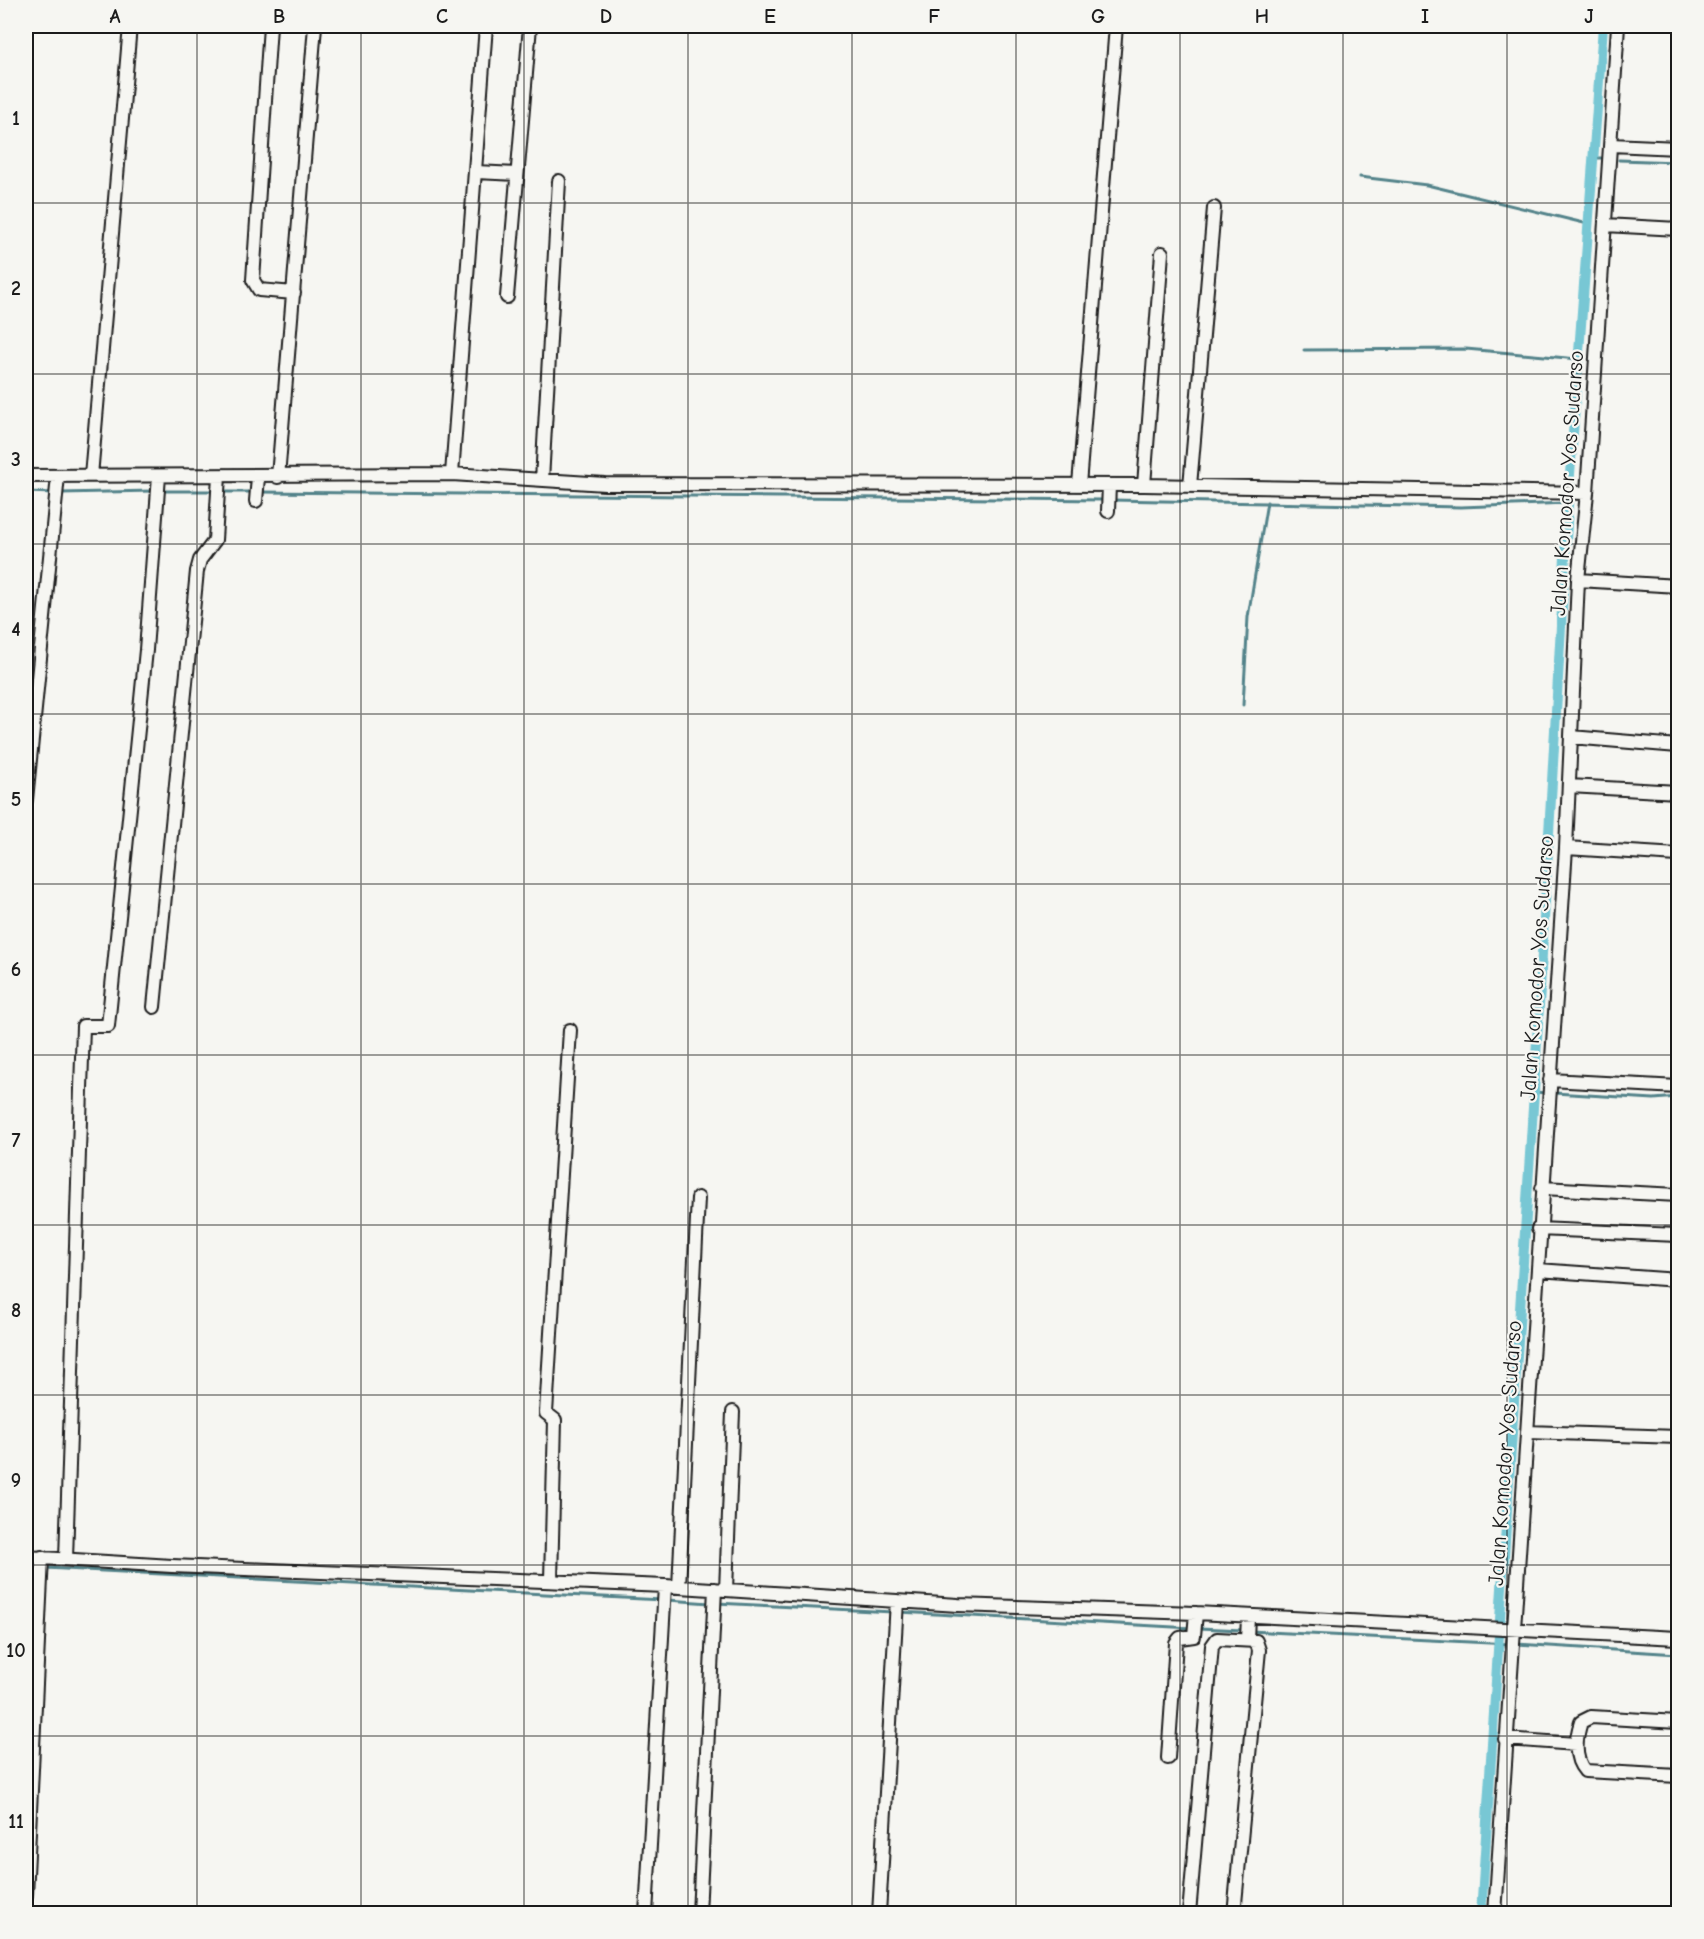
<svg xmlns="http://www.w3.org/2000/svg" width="1704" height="1939" font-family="'Comic Neue',sans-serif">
<rect width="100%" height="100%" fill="#f6f6f2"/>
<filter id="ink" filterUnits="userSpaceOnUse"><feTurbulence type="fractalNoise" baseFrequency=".0167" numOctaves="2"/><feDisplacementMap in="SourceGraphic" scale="12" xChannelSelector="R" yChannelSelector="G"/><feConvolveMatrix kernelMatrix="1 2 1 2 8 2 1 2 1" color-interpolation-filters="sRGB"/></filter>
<g filter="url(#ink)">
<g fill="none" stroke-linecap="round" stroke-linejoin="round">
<path stroke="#53838a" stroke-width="3" d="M1593,158H1601
M1619,160L1678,162
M1360,177L1427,185L1588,224
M1304,350L1466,349L1578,359
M160,491H213
M26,492L54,493
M220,492H252
M259,492L1104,500
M61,493L153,491
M1111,500L1461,507L1568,503
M1243,705L1248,617L1267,502
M1534,1092L1547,1093
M1554,1093L1654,1099L1678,1097
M26,1567L39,1568
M45,1568L662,1600
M668,1600L710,1603
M716,1603L893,1612
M899,1612L1192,1628
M1199,1628L1243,1630
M1250,1631L1510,1644
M1516,1644L1678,1654"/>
<path stroke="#78c7d4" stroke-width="10" d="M1481,1914L1534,1092L1569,488L1603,26"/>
<defs>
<path id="minor" d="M270,26L253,280L259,290L294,293
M1611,145L1678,148
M476,172L517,174
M1605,225L1678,229
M507,297L530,26
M452,474L486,26
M26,476L452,474L605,484L1144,485L1587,493
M91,476L130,26
M278,477L315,26
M542,480L559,181
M1079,485L1116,26
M1144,485L1162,253
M1190,486L1214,208
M256,501L258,477
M1108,511L1109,485
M1578,580L1678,586
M1571,737L1678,746
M1569,786L1678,792
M26,800L58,476
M1566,848L1678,855
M154,1007L197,571L200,560L215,540L219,476
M1550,1080L1678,1087
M1542,1188L1678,1195
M1538,1229L1678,1235
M1538,1270L1678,1280
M1527,1432L1678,1437
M26,1557L172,1566L665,1586L958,1605L1196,1613L1678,1638
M66,1559L83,1026H108L146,650L159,476
M551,1580L555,1420L546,1413L570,1030
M679,1587L698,1198
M726,1590L733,1412
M1247,1640L1248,1616
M1678,1722L1591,1717L1581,1722C1576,1737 1573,1758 1585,1771L1678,1776
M1505,1739L1576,1744
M1168,1758L1176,1643L1180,1638L1194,1636L1196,1613
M26,1896L42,1557
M646,1914L665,1586
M699,1914L715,1589
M879,1914L897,1601
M1189,1914L1212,1646L1217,1639L1256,1641L1259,1650L1234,1914
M1495,1914L1566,848L1578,580L1587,493L1618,26"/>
</defs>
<use href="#minor" stroke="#1c1c1c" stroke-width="16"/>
<use href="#minor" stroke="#f6f6f2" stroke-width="12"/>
</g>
</g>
<path fill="none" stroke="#1c1c1c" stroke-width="1.5" stroke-opacity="0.55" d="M197,26V1914M361,26V1914M524,26V1914M688,26V1914M852,26V1914M1016,26V1914M1180,26V1914M1343,26V1914M1507,26V1914M26,203H1678M26,374H1678M26,544H1678M26,714H1678M26,884H1678M26,1055H1678M26,1225H1678M26,1395H1678M26,1565H1678M26,1736H1678"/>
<g text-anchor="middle" stroke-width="4.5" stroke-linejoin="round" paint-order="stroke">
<g font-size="22" fill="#1c1c1c" stroke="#f6f6f2">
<text transform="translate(1566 483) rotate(-86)" y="8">Jalan Komodor Yos Sudarso</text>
<text transform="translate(1536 968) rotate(-86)" y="8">Jalan Komodor Yos Sudarso</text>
<text transform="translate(1504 1453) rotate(-86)" y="8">Jalan Komodor Yos Sudarso</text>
</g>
</g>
<rect width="1704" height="1939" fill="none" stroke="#f6f6f2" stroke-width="66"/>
<rect x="33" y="33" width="1638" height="1873" fill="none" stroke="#1c1c1c" stroke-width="2"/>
<g font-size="20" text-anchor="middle" font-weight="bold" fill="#1c1c1c">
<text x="115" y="23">A</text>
<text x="279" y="23">B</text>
<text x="442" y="23">C</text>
<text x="606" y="23">D</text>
<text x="770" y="23">E</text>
<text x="934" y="23">F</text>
<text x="1098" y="23">G</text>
<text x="1262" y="23">H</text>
<text x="1425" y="23">I</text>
<text x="1589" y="23">J</text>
<text x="16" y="125">1</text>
<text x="16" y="295">2</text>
<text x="16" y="466">3</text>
<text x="16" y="636">4</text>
<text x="16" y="806">5</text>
<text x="16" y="976">6</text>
<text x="16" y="1147">7</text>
<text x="16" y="1317">8</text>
<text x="16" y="1487">9</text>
<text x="16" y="1657">10</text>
<text x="16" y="1828">11</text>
</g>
</svg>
